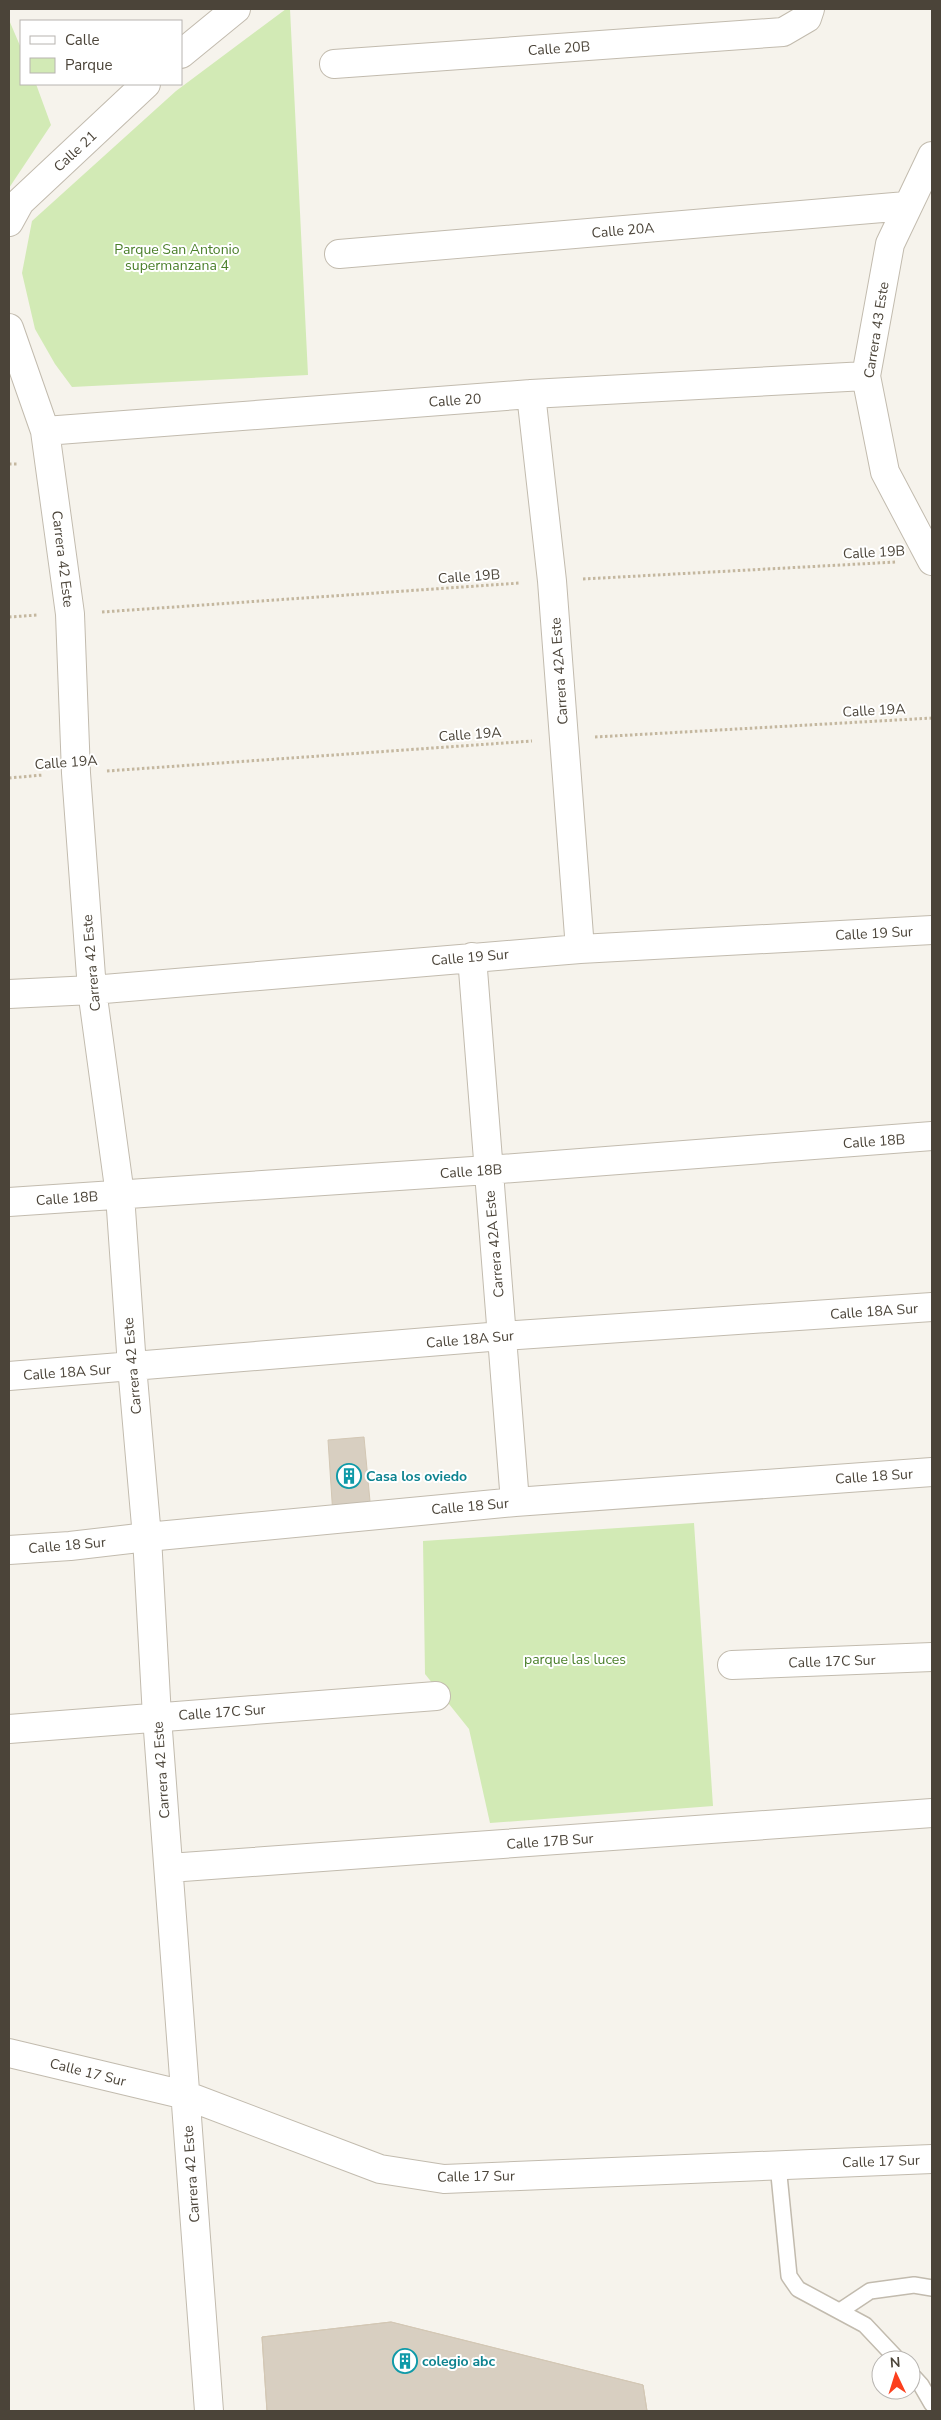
<svg xmlns="http://www.w3.org/2000/svg" width="941" height="2420" font-family="'Nunito Sans',sans-serif">
<rect width="100%" height="100%" fill="#f6f3ec"/>
<path fill="#d2eab5" d="M286,9H290L308,375L72,387L55,364L35,329L22,273L32,221L176,91Z
M9,20L21,48V84H36L51,125L9,188Z
M694,1523L713,1806L490,1823L469,1729L425,1674L423,1541Z"/>
<path fill="#d8cfc1" stroke="#d3c7b4" d="M364,1437L371,1512L333,1516L328,1440Z
M391,2322L643,2385L647,2411H267L262,2337Z
M391,2322L643,2385L647,2411H267L262,2337Z"/>
<g fill="none" stroke-linecap="round" stroke-linejoin="round">
<defs>
<path id="lane" d="M778,2165L789,2276L798,2289L865,2325L898,2360
M840,2311L870,2291L914,2285L932,2288
M911,2374L921,2385L932,2404"/>
<path id="street" d="M181,54L236,9
M334,64L783,32L807,18L810,9
M932,156L890,244L866,376L885,472L932,561
M9,222L20,202L146,84
M339,254L906,206
M9,328L45,431L70,614L76,773L92,990L120,1195L132,1366L147,1537L157,1717L209,2411
M531,394L552,581L580,949
M45,431L531,394L866,376
M472,957L515,1502
M9,994L92,990L580,949L932,930
M9,1202L488,1170L932,1136
M9,1376L502,1336L932,1307
M9,1550L70,1546L147,1537L515,1502L932,1472
M732,1665L932,1657
M9,1729L436,1696
M169,1868L932,1813
M9,2053L185,2095L380,2169L444,2179L932,2159"/>
</defs>
<use href="#lane" stroke="#c2bbae" stroke-width="18"/>
<use href="#street" stroke="#c2bbae" stroke-width="30"/>
<path stroke="#c4b79f" stroke-width="3" stroke-dasharray="2.5 2.5" stroke-linecap="butt" d="M9,464H18
M583,579L896,562
M102,612L520,583
M9,617L38,615
M595,737L932,718
M107,771L532,741
M9,778L43,775"/>
<use href="#lane" stroke="#fff" stroke-width="15"/>
<use href="#street" stroke="#fff" stroke-width="28"/>
</g>
<defs>
<symbol id="building-ring" viewBox="-11 -11 22 22"><circle r="9.5" fill="#fff" stroke="#0f9aa8" stroke-width="1.5"/><path d="M-4-6H4V6H1V3H-1V6H-4ZM-2.5-4.3h1.7v1.8h-1.7ZM.8-4.3h1.7v1.8H.8ZM-2.5-1h1.7V.8h-1.7ZM.8-1h1.7V.8H.8Z" fill="#0f9aa8"/></symbol>
</defs>
<g fill-rule="evenodd">
<use href="#building-ring" x="335" y="1462" width="28" height="28"/>
<use href="#building-ring" x="391" y="2347" width="28" height="28"/>
</g>
<g text-anchor="middle" stroke-width="4" stroke-linejoin="round" paint-order="stroke">
<g font-size="14" fill="#4b4439" stroke="#fff">
<text transform="translate(559 48) rotate(-4)" y="5">Calle 20B</text>
<text transform="translate(75 151) rotate(-43)" y="5">Calle 21</text>
<text transform="translate(623 230) rotate(-5)" y="5">Calle 20A</text>
<text transform="translate(876 330) rotate(-81)" y="5">Carrera 43 Este</text>
<text transform="translate(455 400) rotate(-4)" y="5">Calle 20</text>
<text transform="translate(874 552) rotate(-3)" y="5">Calle 19B</text>
<text transform="translate(63 559) rotate(83)" y="5">Carrera 42 Este</text>
<text transform="translate(469 576) rotate(-4)" y="5">Calle 19B</text>
<text transform="translate(559 671) rotate(-94)" y="5">Carrera 42A Este</text>
<text transform="translate(874 710) rotate(-3)" y="5">Calle 19A</text>
<text transform="translate(470 734) rotate(-4)" y="5">Calle 19A</text>
<text transform="translate(66 762) rotate(-4)" y="5">Calle 19A</text>
<text transform="translate(874 933) rotate(-3)" y="5">Calle 19 Sur</text>
<text transform="translate(470 957) rotate(-5)" y="5">Calle 19 Sur</text>
<text transform="translate(91 963) rotate(-95)" y="5">Carrera 42 Este</text>
<text transform="translate(874 1141) rotate(-4)" y="5">Calle 18B</text>
<text transform="translate(471 1171) rotate(-4)" y="5">Calle 18B</text>
<text transform="translate(67 1198) rotate(-4)" y="5">Calle 18B</text>
<text transform="translate(494 1244) rotate(-95)" y="5">Carrera 42A Este</text>
<text transform="translate(874 1311) rotate(-4)" y="5">Calle 18A Sur</text>
<text transform="translate(470 1339) rotate(-5)" y="5">Calle 18A Sur</text>
<text transform="translate(132 1366) rotate(-95)" y="5">Carrera 42 Este</text>
<text transform="translate(67 1372) rotate(-4)" y="5">Calle 18A Sur</text>
<text transform="translate(874 1476) rotate(-4)" y="5">Calle 18 Sur</text>
<text transform="translate(470 1506) rotate(-5)" y="5">Calle 18 Sur</text>
<text transform="translate(67 1545) rotate(-5)" y="5">Calle 18 Sur</text>
<text transform="translate(832 1661) rotate(-2)" y="5">Calle 17C Sur</text>
<text transform="translate(222 1712) rotate(-4)" y="5">Calle 17C Sur</text>
<text transform="translate(161 1770) rotate(-94)" y="5">Carrera 42 Este</text>
<text transform="translate(550 1841) rotate(-4)" y="5">Calle 17B Sur</text>
<text transform="translate(88 2072) rotate(14)" y="5">Calle 17 Sur</text>
<text transform="translate(881 2161) rotate(-2)" y="5">Calle 17 Sur</text>
<text transform="translate(191 2174) rotate(-94)" y="5">Carrera 42 Este</text>
<text transform="translate(476 2176) rotate(-1)" y="5">Calle 17 Sur</text>
</g>
<g font-size="14" fill="#4a7f2a" stroke="#fff">
<text x="177" y="254">Parque San Antonio<tspan x="177" dy="16">supermanzana 4</tspan></text>
<text x="575" y="1664">parque las luces</text>
</g>
<g font-size="14" font-weight="bold" fill="#0d838f" stroke="#fff" text-anchor="start">
<text x="366" y="1481">Casa los oviedo</text>
<text x="422" y="2366">colegio abc</text>
</g>
</g>
<rect width="941" height="2420" fill="none" stroke="#4b4439" stroke-width="20"/>
<rect x="20" y="20" width="162" height="65" fill="#ffffff" stroke="#b7b4b0"/>
<rect x="30" y="36" width="25" height="8" fill="#ffffff" stroke="#b7b4b0"/>
<text x="65" y="45" font-size="15" fill="#4b4439">Calle</text>
<rect x="30" y="58" width="25" height="15" fill="#d2eab5" stroke="#b7b4b0"/>
<text x="65" y="70" font-size="15" fill="#4b4439">Parque</text>
<g transform="translate(896 2375) rotate(356)"><circle r="24" fill="#ffffff" stroke="#b7b4b0"/>
<path d="M0-4L9 19L0 12L-9 19Z" fill="#fc3f1d"/>
<text y="-8" font-size="14" font-weight="bold" text-anchor="middle" fill="#4b4439">N</text>
</g>
</svg>
